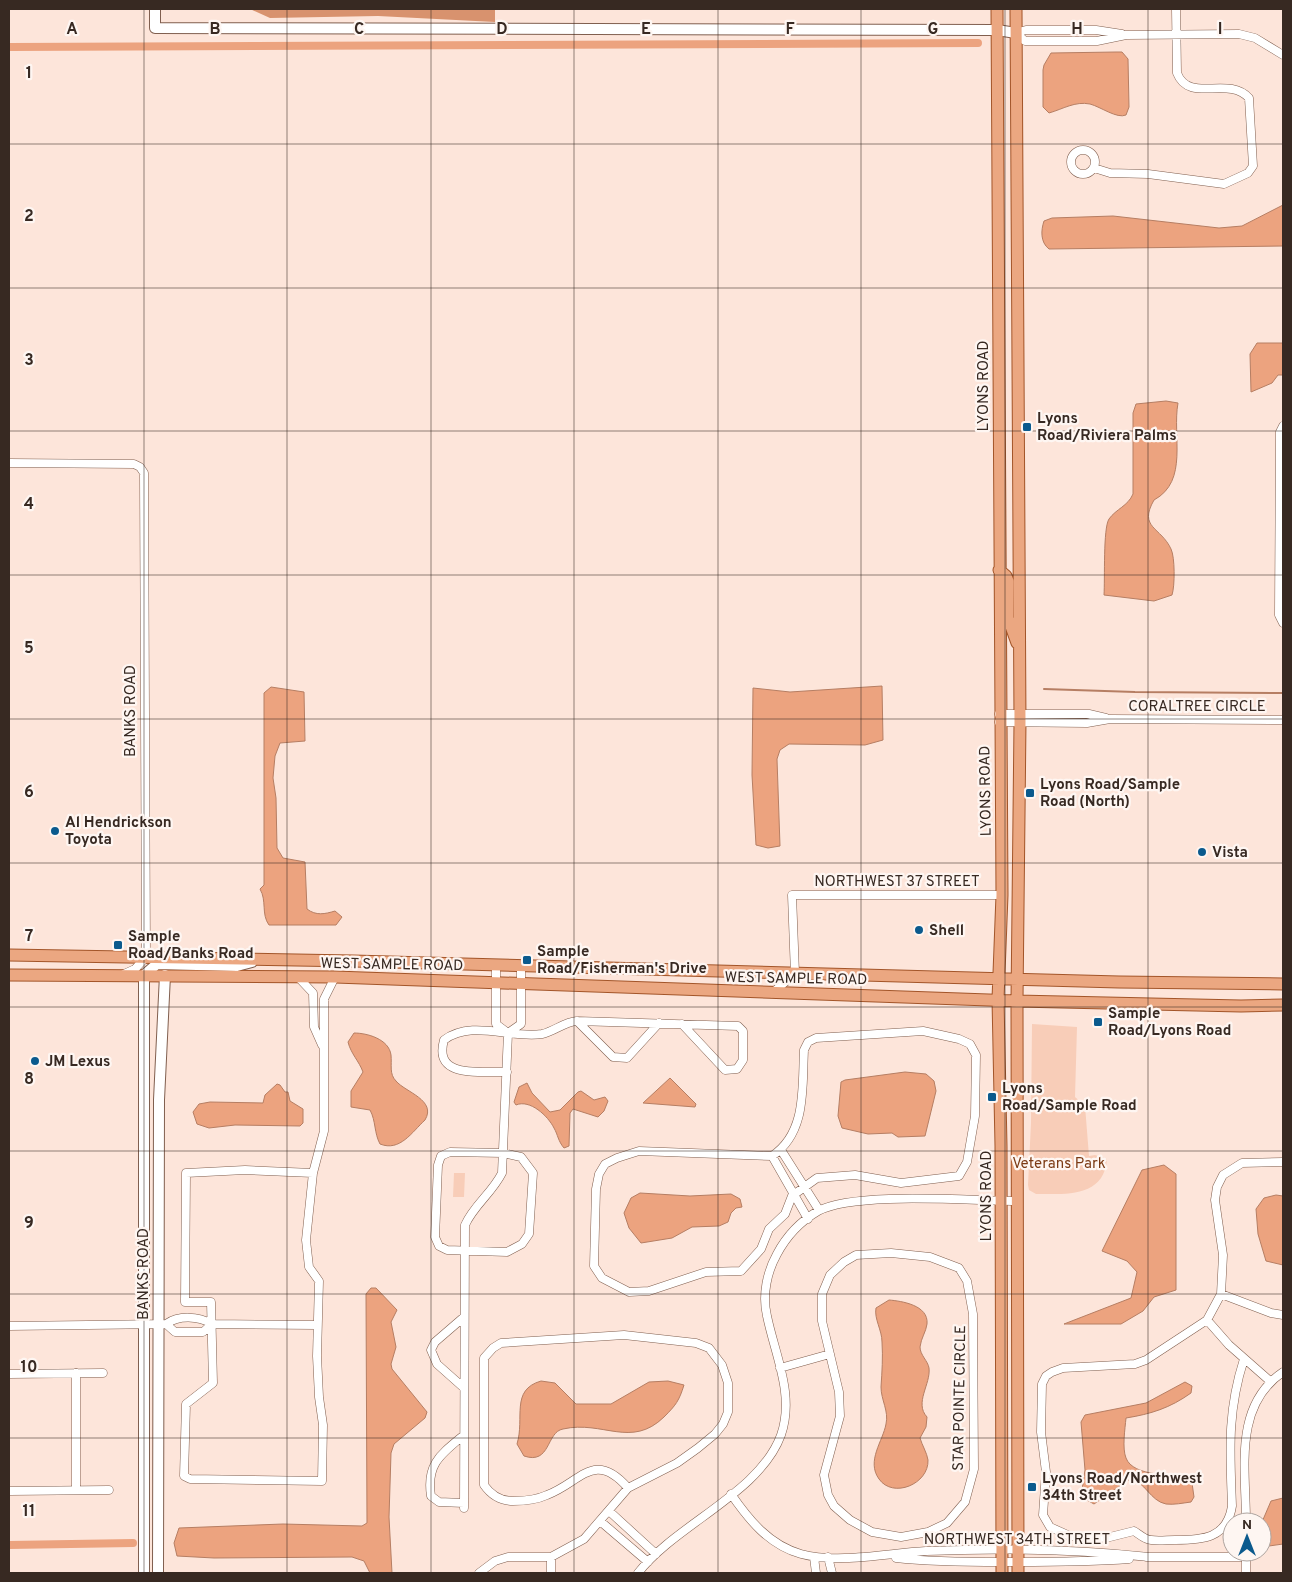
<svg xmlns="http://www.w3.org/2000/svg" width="1292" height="1582" font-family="Overpass,sans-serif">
<rect width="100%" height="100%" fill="#fde5da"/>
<path fill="#f8cdb8" d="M1032,1024L1077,1027L1075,1097L1085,1106L1089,1156L1095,1155L1107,1159C1104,1198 1065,1194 1036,1194L1029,1190L1028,1185L1031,1123Z
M454,1173H465L464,1197H453Z"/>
<path fill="#d8926e" d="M250,9H495V22L378,16L270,18Z"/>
<path fill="#eca37f" stroke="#b67e63" d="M1116,52H1122L1128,59L1129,107L1126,115C1117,119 1101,107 1090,104C1075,101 1063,109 1049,113L1043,107V70L1044,65L1051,53Z
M1283,205V246L1049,249C1040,242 1041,230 1044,221L1052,218L1113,216L1219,228L1242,226Z
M1257,343H1283V375H1278L1272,383L1251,392L1250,354Z
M1166,401L1178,403C1172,436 1189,481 1154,500C1138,528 1161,527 1171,549C1175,557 1175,586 1172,595L1154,601L1104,595C1105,580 1103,528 1109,519C1116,509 1128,506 1133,494V413L1136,404Z
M882,686L883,740L865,745L789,744L780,750L777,759L780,846L768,848L756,845L752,775L753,688L790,692Z
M271,687L304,692L305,741L280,743L275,756L273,778L276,798L277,848L283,858L305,862L307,909C316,916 325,914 335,911L342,917L336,925H269C261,914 267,901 260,889L264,885V693Z
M354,1033C367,1033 389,1039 391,1055C392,1065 389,1074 396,1081C405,1092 437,1100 425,1120C412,1132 400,1152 380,1144C374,1133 376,1121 370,1110L351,1107V1091L363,1072C359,1061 351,1054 348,1042Z
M905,1072L926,1074L934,1081L936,1091L925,1136L898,1137L892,1133L868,1134L842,1128L838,1116L841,1082L845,1080Z
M670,1078L696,1104L695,1107L643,1103Z
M527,1083L532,1093L550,1112L560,1110L578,1092L581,1091L594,1100L605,1097L608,1101L604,1111L598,1117L573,1109L570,1113L569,1146L564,1148C558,1141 558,1135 554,1128C548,1116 530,1099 516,1105L514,1102L519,1087Z
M277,1084L280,1085L285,1092H288L290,1101L303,1109V1123L300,1126L235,1125L209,1128L197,1124L193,1112L199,1104L210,1102L263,1103L265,1095Z
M1164,1165L1176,1174V1290L1154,1297L1143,1311L1121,1324H1064L1131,1298L1137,1272L1127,1261L1102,1251L1142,1170Z
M640,1193L690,1196L731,1194L740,1199L742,1207L736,1208L731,1213L728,1222L719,1226L692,1227L672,1238L641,1243L629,1228L624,1213L631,1198Z
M1276,1195L1283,1196V1265L1266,1261L1258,1234L1256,1209L1264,1198Z
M371,1288H376L397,1310L391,1322L396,1347L391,1364L392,1369L427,1412L425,1418L394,1444L391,1453L389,1517L392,1573H370L364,1561L352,1557L214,1558L177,1556L174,1543L179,1528L283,1524L362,1526L367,1523L366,1294Z
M889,1300C901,1301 929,1305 927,1324C926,1332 921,1338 920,1347C920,1355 928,1361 929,1368C931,1384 914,1403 927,1417L926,1427L920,1438C922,1445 927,1453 928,1460C929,1484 893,1499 879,1479C866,1461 883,1441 886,1424C889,1411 881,1400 881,1387C882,1372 883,1357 882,1342C882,1330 874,1319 876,1308Z
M541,1381L555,1383L576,1404H611L649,1382L668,1381L684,1385C679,1401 676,1405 664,1417C631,1449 603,1420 563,1429C546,1432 551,1465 524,1456L517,1444C525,1418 510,1390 541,1381Z
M1185,1382L1192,1386L1191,1393C1170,1408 1151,1414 1126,1418C1125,1429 1122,1448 1126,1458C1133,1477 1174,1475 1191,1476L1194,1497L1191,1502C1183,1503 1174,1505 1166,1504C1150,1501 1145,1481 1130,1479L1094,1504L1085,1499L1082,1490L1085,1470L1081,1422L1085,1415L1146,1403Z
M1283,1498V1544L1262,1547V1522L1271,1501Z"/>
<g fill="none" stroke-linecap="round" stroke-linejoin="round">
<path stroke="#b67e63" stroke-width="2" d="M1044,689L1135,692L1283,693"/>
<path stroke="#eca37f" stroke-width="8" d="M9,47L978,43
M9,1545L133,1543"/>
<defs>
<path id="street" d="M1016,33L1025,41H1097L1126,35L1239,34L1255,38L1283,55
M1016,33L1026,30H1096L1122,34
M1071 162a12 12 0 1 1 24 0a12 12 0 1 1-24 0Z
M1094,168L1110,173L1148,174L1224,184L1248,173L1253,166L1249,98C1228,75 1189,104 1177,73L1176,9
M1283,426L1280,432L1279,615L1283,623
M9,463L134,464L140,467L144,473L146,957L135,969L124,974
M999,714H1089L1106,718
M999,722L1087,723L1110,719L1283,720
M496,965V1024L508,1033
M298,977L313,993L314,1027L322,1045
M772,993L795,974L792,895H1002
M577,1021L613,1057L627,1058L659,1023
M923,1031L959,1039L970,1044L976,1055L975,1116L967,1162L959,1176L901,1183L855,1175L817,1178L792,1196L785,1214L769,1229L761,1249L741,1271L706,1272L649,1291L629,1292L602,1278L594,1266L596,1189L599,1174L605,1164L617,1158L639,1151L772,1156C807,1133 802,1087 804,1050L808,1042L816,1038Z
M508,1033L521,1024V966
M507,1072C480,1071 433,1079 444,1040C472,1019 510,1039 542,1034C555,1031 564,1022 577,1021L738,1026L743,1031V1060L737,1069L725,1070L682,1024
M781,1150L819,1210
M450,1152L503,1153L521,1157L533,1173L529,1234L522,1244L507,1252L447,1250L439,1246L435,1237L438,1165L441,1156Z
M772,1156L808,1219
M313,1173L245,1170L186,1173L185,1302H211L213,1383L186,1404L184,1476L190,1479L322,1481L323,1425L319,1397L317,1356L319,1281L309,1267L306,1240L313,1173L324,1131V999L335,977
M891,1253L930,1257L959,1268L967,1281L973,1314L974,1469L965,1502L947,1523L928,1532L901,1537L872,1532L850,1520L834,1506L828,1495L824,1475L840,1416L839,1392L822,1321V1294L830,1275L844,1262L856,1255Z
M1221,1294L1271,1313L1283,1315
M1207,1320L1146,1360L1135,1364L1063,1368L1052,1372L1046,1376L1042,1384L1041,1432L1046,1472L1043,1515L1050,1527L1070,1536L1106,1538L1134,1531C1139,1534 1145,1540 1151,1540C1158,1541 1167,1540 1175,1540C1202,1540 1227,1539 1232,1506C1230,1451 1227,1412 1244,1359
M166,1324L175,1332H203L212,1324
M9,1326L166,1324C179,1315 198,1316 212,1324L317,1325
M780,1368L830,1354
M76,1373V1490
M9,1374L103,1373
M1270,1381L1229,1345L1207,1320L1221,1294L1223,1255L1215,1200L1217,1187L1223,1175L1242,1163L1283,1162
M464,1388L437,1364L431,1350L435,1342L464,1317
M464,1435C441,1454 426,1464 431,1496L439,1502L464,1503
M9,1491L109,1490
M731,1494C749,1520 769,1545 801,1554C838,1564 888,1553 926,1551C1000,1548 1075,1549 1149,1557
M464,1508L465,1225C474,1205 492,1193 502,1173L508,1033
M609,1511L656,1554
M600,1521L648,1562
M1246,1522C1246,1469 1233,1406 1283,1372
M1246,1553V1573
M814,1557L816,1573
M828,1557L832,1573
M1146,1557H1246
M896,1558C932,1562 967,1562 1003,1562C1045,1562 1087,1562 1129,1559
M479,1573L495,1561L508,1557H551L584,1539L628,1488L677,1463L698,1448L715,1434L723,1424L728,1412V1383L722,1365L709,1348L696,1343L624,1335L501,1343L493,1348L484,1358V1485C491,1495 500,1501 513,1501C524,1501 536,1500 547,1495C580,1483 594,1449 628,1488
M551,1573V1557
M638,1573C676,1524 760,1493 781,1435C795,1395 775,1355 767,1316C762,1295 767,1272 777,1254C786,1237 801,1221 818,1211C855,1191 972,1201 1018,1201"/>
<path id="secondary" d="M155,9V28L997,30L1016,33
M144,1573V975L157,964L237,966L252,962
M158,1573L159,1100L165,975"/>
<path id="primary" d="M997,9L1002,895L998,999L1001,1146L1002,1573
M1016,9L1020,722L1017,1001L1018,1573
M999,570L1006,576L1008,581V618L1017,643
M9,955L353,961L1119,982L1283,984
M9,975L335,977L1017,1001L1241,1006L1283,1005"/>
</defs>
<use href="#street" stroke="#805f4f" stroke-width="9"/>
<use href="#secondary" stroke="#805f4f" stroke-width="12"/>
<use href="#primary" stroke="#a35529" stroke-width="13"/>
<use href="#street" stroke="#fff" stroke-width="8"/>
<use href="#secondary" stroke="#fff" stroke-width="10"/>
<use href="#primary" stroke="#eba781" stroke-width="11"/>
</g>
<path fill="none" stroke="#372922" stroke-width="1" stroke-opacity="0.55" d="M144,9V1573M287,9V1573M431,9V1573M574,9V1573M718,9V1573M861,9V1573M1005,9V1573M1148,9V1573M9,144H1283M9,288H1283M9,431H1283M9,575H1283M9,719H1283M9,863H1283M9,1007H1283M9,1151H1283M9,1294H1283M9,1438H1283"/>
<g fill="#0b5a8d" stroke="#fef6f2" stroke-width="2">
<rect x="1022" y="422" width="10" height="10" rx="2.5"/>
<rect x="1025" y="788" width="10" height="10" rx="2.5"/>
<circle cx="55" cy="831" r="5"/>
<circle cx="1202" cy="852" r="5"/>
<circle cx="919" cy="930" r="5"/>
<rect x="113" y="940" width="10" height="10" rx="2.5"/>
<rect x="522" y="955" width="10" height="10" rx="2.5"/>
<rect x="1093" y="1017" width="10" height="10" rx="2.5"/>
<circle cx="35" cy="1061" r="5"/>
<rect x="987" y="1092" width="10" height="10" rx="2.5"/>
<rect x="1027" y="1482" width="10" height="10" rx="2.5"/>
</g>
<g text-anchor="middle" stroke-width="4.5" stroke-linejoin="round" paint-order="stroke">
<g font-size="15" fill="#372922" stroke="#fef6f2">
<text transform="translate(983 386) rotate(-90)" y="5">LYONS ROAD</text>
<text x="1197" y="711">CORALTREE CIRCLE</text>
<text transform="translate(130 711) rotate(-90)" y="5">BANKS ROAD</text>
<text transform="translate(985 791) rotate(-91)" y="5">LYONS ROAD</text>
<text x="897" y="886">NORTHWEST 37 STREET</text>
<text transform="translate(392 964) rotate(1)" y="5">WEST SAMPLE ROAD</text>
<text transform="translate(796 978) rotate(1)" y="5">WEST SAMPLE ROAD</text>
<text transform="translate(986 1196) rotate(-90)" y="5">LYONS ROAD</text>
<text transform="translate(143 1274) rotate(-90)" y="5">BANKS ROAD</text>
<text transform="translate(959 1398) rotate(-89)" y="5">STAR POINTE CIRCLE</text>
<text x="1017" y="1544">NORTHWEST 34TH STREET</text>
</g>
<g font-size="15" font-weight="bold" fill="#372922" stroke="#fef6f2" text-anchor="start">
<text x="1037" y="423">Lyons<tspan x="1037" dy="17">Road/Riviera Palms</tspan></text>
<text x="1040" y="789">Lyons Road/Sample<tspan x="1040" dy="17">Road (North)</tspan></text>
<text x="65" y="827">Al Hendrickson<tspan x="65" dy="17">Toyota</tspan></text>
<text x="1212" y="857">Vista</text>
<text x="929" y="935">Shell</text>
<text x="128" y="941">Sample<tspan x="128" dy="17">Road/Banks Road</tspan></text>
<text x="537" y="956">Sample<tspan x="537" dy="17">Road/Fisherman's Drive</tspan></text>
<text x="1108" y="1018">Sample<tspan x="1108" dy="17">Road/Lyons Road</tspan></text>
<text x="45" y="1066">JM Lexus</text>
<text x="1002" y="1093">Lyons<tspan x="1002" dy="17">Road/Sample Road</tspan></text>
<text x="1042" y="1483">Lyons Road/Northwest<tspan x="1042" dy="17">34th Street</tspan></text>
</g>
<g font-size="15" fill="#7c3b15" stroke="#fef6f2">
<text x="1059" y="1168">Veterans Park</text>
</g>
</g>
<g font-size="16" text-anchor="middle" font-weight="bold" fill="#372922" stroke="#fef6f2" stroke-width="4.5" stroke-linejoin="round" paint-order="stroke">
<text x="72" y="34">A</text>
<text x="215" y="34">B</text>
<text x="359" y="34">C</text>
<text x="502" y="34">D</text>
<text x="646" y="34">E</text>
<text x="790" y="34">F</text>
<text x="933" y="34">G</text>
<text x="1077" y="34">H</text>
<text x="1220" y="34">I</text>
<text x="29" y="78">1</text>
<text x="29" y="221">2</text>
<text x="29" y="365">3</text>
<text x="29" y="509">4</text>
<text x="29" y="653">5</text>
<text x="29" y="797">6</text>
<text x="29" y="941">7</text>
<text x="29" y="1084">8</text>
<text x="29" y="1228">9</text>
<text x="29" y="1372">10</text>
<text x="29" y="1516">11</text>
</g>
<rect width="1292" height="1582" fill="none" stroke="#372922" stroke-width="20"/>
<g transform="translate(1247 1537)"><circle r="24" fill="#fef6f2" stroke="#aea49f"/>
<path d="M0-4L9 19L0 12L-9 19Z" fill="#0b5a8d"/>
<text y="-8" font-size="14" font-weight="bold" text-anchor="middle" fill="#372922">N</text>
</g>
</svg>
